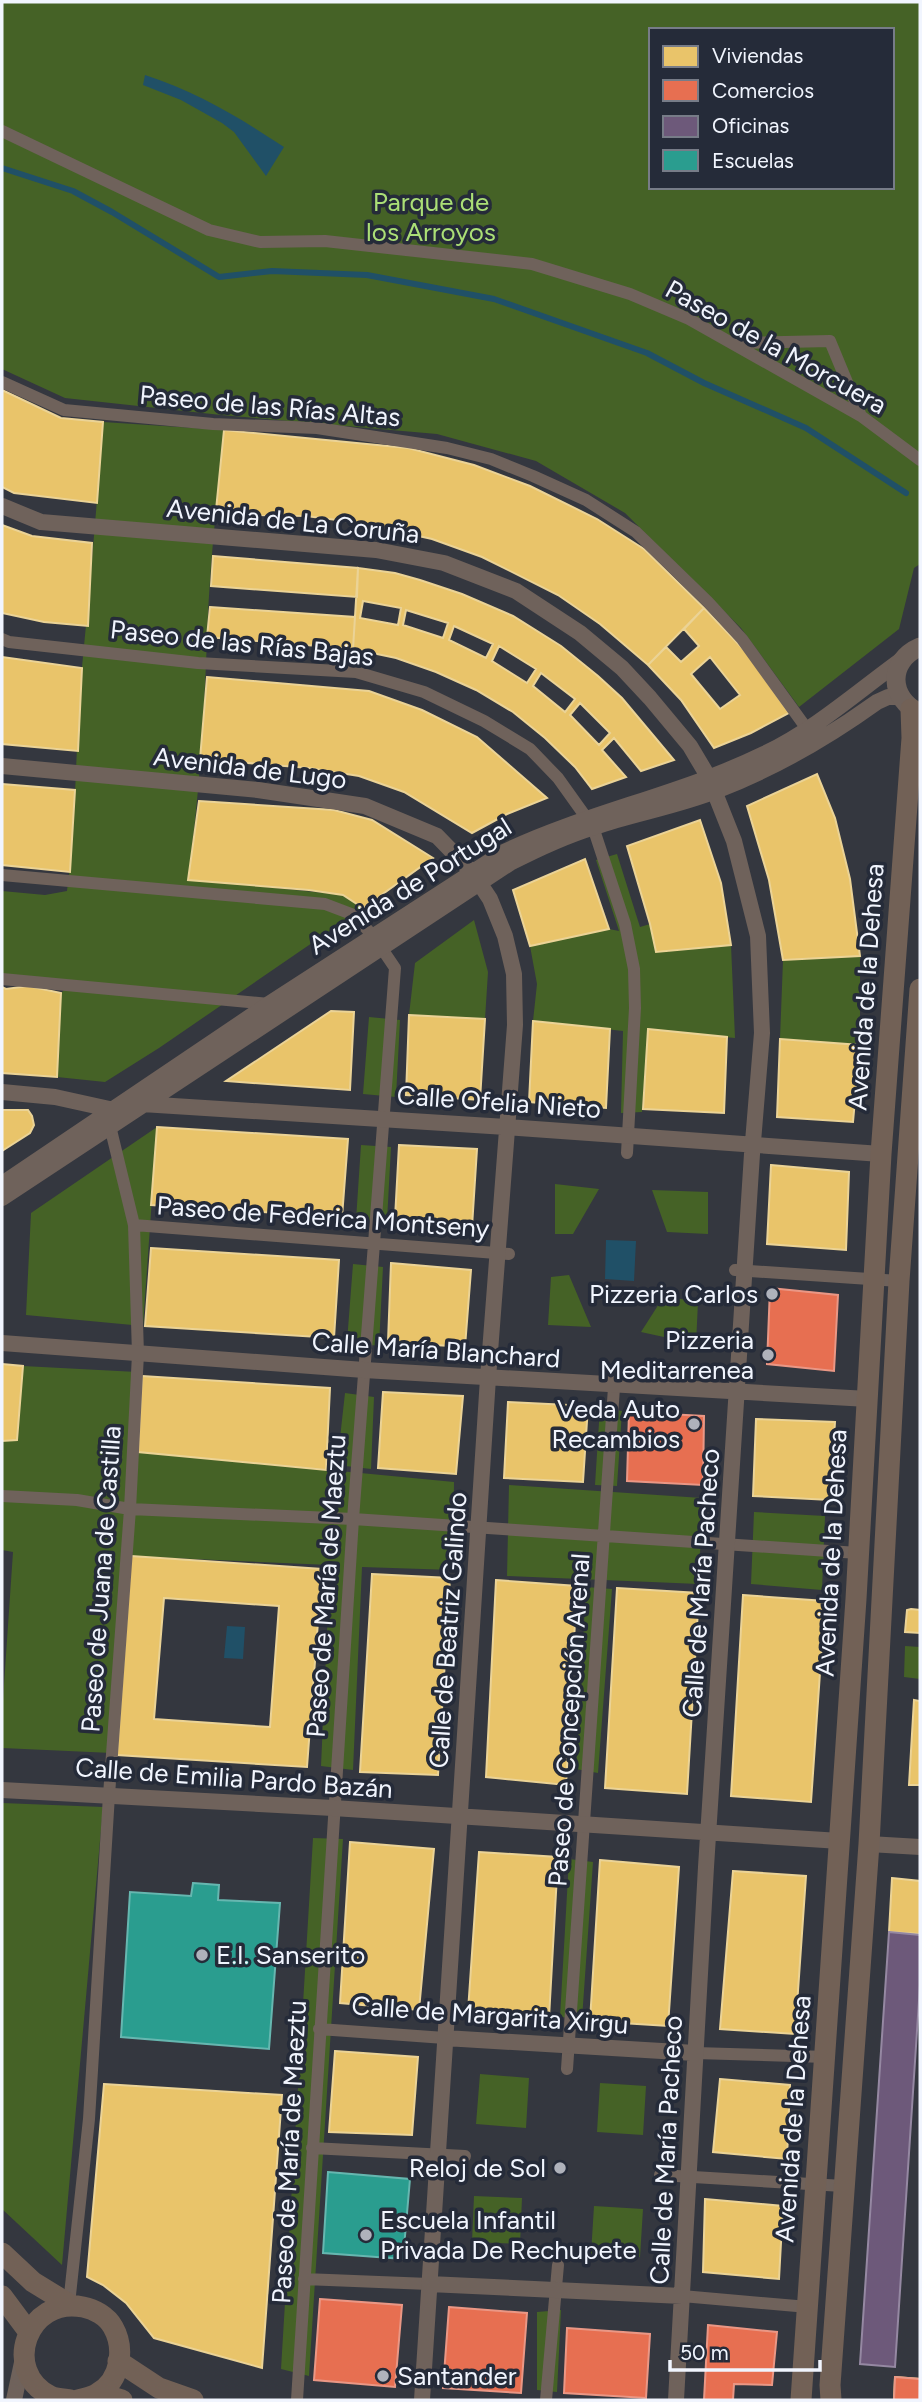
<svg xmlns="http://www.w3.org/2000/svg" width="922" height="2402" font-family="Figtree,sans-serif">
<rect width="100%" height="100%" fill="#34373f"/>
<path fill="#456226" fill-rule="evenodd" d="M2,2H920V564L914,568L899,629L799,707L741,628L625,513L536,461L437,434L221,415L65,398L2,369ZM651,30H892V187H651Z
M103,422L224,430C217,500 209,570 207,639C204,719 199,799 188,879L343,895L363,908L159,1048L105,1082L57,1077L61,993L74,981L2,974V891L45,895L67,891C77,817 75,742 82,667C90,585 97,504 103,422Z
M617,854L640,927L650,924L656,952L731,945L735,1038L648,1030L642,1112L621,1113L623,1031L533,1021L537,984L530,946L609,929L619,931L596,860Z
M474,920L488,972L485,1019L409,1015L415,963Z
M860,956V1045L780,1039L783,960Z
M369,1017L400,1020L396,1097L363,1094Z
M157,1127L143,1326L26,1315L31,1213Z
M361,1145L391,1147L387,1221L356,1220Z
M555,1184L599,1189L573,1234H555Z
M652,1190L708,1192V1234L667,1232Z
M353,1264L383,1267L379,1346L347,1342Z
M569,1275L591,1327L548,1325L551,1277Z
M664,1296L698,1302L696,1344L641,1332Z
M23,1366L137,1372L133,1451L454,1482L453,1570L362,1567L353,1770L321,1766L330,1565L127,1556L112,1753L2,1748V1714L13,1552L2,1550V1439H6Z
M345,1393L374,1397L371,1469L337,1465Z
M600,1407L622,1411L617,1486L595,1485Z
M509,1485L702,1498L699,1584L507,1576Z
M754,1512L825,1516L822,1590L751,1584Z
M586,1587L612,1589L598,1773L576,1769Z
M905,1646L920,1647V1679L904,1677Z
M2,1803L103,1807L62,2265L2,2209Z
M313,1838L343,1839L309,2376L281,2369Z
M569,1859L593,1862L582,2019L560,2017Z
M480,2074L529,2078L526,2128L476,2124Z
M600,2083L646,2086L643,2135L597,2132Z
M474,2196L522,2198L520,2244L472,2242Z
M594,2206L643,2209L640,2257L591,2254Z
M561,2310L557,2392L537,2390V2312Z"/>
<path fill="#205067" d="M145,75C199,93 237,116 284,147L266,176L234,132L222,123L181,100L143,85Z
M606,1240L636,1241L634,1281L605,1279Z
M227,1626L245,1627L243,1659L224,1658Z"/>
<path fill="#e9c46a" stroke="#ebd396" stroke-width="2" fill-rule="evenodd" d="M2,390L61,418L103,422L97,503L14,493L2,487Z
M224,430L408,448L474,465L530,486L597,519L644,549L704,608L648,665L600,624L558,595L482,557L432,539L360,523L306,516L254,515L216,510Z
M2,525L32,536L92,543L88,626L44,622L2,613Z
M213,556L358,568L357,597L211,586Z
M358,568L395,573L420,580L462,594L513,616L561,646L598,676L622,698L674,760L641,771L614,738L602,750L626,777L592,789L575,767L545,738L513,712L476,690L436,672L396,658L353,649ZM363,601L401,608L398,625L360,618ZM406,610L448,623L443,638L403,625ZM454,626L493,644L486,658L449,640ZM499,646L536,669L527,683L492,661ZM541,673L575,699L565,712L533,686ZM580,703L610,733L599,745L570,715Z
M210,607L355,617L353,649L207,637Z
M704,608L746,652L789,713L751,733L714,748L681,700L648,665L666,647L681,662L699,646L684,629ZM710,657L740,695L720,709L691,674Z
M2,657L82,668L78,751L2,744Z
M207,677L369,691L422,710L477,737L547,798L507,814L472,833L404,792L359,776L309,768L200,759Z
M817,774L835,818L850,879L860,956L783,960L769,880L747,806Z
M2,784L75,790L70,872L2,865Z
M199,801L334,810L372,820L433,858L363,908L343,895L309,890L188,880Z
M700,820L721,883L731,945L656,952L650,924L627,846Z
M585,859L609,929L530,946L513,890Z
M28,986L61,993L57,1077L2,1073V987L6,989Z
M331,1011L354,1012L350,1090L226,1081Z
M409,1015L485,1019L480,1100L406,1095Z
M533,1021L610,1029L606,1108L529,1102Z
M648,1029L727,1037L724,1113L643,1109Z
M780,1039L860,1045L853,1122L777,1117Z
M2,1110H28L32,1116L34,1125L30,1133L2,1151Z
M157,1127L348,1139L342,1217L151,1205Z
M399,1145L477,1149L472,1227L395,1218Z
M771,1165L849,1172L846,1250L767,1244Z
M151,1248L339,1260L334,1338L145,1326Z
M391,1263L471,1270L465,1347L388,1342Z
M2,1364L23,1366L17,1440L2,1441Z
M142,1376L330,1388L326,1470L138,1452Z
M383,1392L463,1396L456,1474L378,1468Z
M508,1402L588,1406L583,1482L504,1478Z
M756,1419L835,1422L830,1500L753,1496Z
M131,1556L322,1569L307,1767L117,1755ZM164,1598L279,1606L270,1727L154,1719Z
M372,1574L450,1578L438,1775L360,1772Z
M496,1580L577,1586L566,1785L486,1777Z
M617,1588L699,1593L687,1794L605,1788Z
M743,1595L825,1601L811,1802L731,1796Z
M911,1609L920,1610V1633L905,1632L907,1610Z
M914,1700L920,1701V1785H909Z
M350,1842L434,1849L419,2010L340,2003Z
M479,1852L558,1857L549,2018L468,2011Z
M600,1860L679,1867L668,2026L590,2021Z
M733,1871L806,1876L795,2034L720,2029Z
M892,1878L920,1881V1934L889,1932Z
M335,2051L418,2057L412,2135L329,2132Z
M720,2079L790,2085L787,2159L713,2152Z
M104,2084L282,2095L262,2368L154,2338L126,2303L103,2285L87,2277Z
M705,2199L783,2206L779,2279L703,2272Z
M895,2377L920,2379V2400H894Z"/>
<path fill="#e76f51" stroke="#ea9785" stroke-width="2" d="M770,1288L838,1295L834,1371L767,1364Z
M629,1412L704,1416L703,1485L627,1481Z
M320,2299L402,2305L395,2387L314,2380Z
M449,2307L527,2313L521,2393L443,2388Z
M708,2325L777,2332L772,2385L734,2384L733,2400H704Z
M567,2328L650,2334L646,2398L564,2393Z
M895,2377L920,2379L919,2400H894Z"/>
<path fill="#6d597a" stroke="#9588a2" stroke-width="2" d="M889,1932L920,1935V1985L895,2367L860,2364Z"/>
<path fill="#2a9d8f" stroke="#66b7b0" stroke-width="2" d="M193,1883L219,1885L218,1900L280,1903L269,2049L121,2037L130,1892L191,1896Z
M328,2172L410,2179L403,2259L323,2253Z"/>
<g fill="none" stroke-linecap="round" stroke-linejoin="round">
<path stroke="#205067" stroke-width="6" d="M2,168L73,191L112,212L219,277L272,271L367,275L494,299L647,353L704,383L806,428L906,493"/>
<path stroke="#6f625b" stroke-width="12" d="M2,131L209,230L260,242L325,241L532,264L630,294L689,319L861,416L920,460
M734,343L830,341L861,416
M2,382L64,410L213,424L317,428L447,448L491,459L533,476L586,500L636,532L708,602L742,639L807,729
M2,639L9,642L198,663L356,672L424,692L484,721L530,749L558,778L593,827L625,924L634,969L635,1008L627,1153
M2,875L325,904L354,915L374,937L395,968L353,1519L297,2400
M2,979L269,1004
M134,1225L509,1254
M735,1270L899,1281
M2,1496L77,1500L130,1509L353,1519L858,1553
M319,2029L445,2038
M695,2053L826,2057
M567,2069L615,1373
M312,2148L465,2156
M660,2175L843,2186
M304,2279L429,2284
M682,2296L808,2307
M69,2304L89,2119L109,1795L130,1509L138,1354L134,1225L110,1126L111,1120
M546,2400L558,2265"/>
<path stroke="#6f625b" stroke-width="16" d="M2,506L41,522L376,550L444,563L516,591L580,633L622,668L650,698L690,746L709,778L734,841L758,936L762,1033L752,1154L706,1867L676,2400
M2,766L258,790L365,806L437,836L472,872L490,899L505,936L514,974L515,1025L488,1378L422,2400
M2,1092L55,1097L114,1110L120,1109
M142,1104L506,1127L881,1154
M2,1184L269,1004L504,852C588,812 680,795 764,754C815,730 858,691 904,658
M2,1198L510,863C537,849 565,836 594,827C635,813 678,806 718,790C775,768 827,738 877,702L888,697H900
M2,1343L364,1370L868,1399
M2,1790L333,1808L840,1841
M869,1844L920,1847
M445,2038L695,2053
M429,2284L682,2296
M14,2400L23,2358"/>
<path stroke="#6f625b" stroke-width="19" d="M920,647C887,661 889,699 920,713"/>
<path stroke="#726156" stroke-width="21" d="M2,2253L33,2282L69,2304
M2,2296L28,2331
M118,2361L159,2388L193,2400
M99,2393L122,2400
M71,2400C65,2399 56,2399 50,2396C1,2371 27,2296 83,2307C94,2309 107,2316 113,2327C125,2348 121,2380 98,2393C93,2397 84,2398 78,2400
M801,2400L856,1599L881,1154L912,738L911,709
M831,2400L830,2385L869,1844L899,1281L920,989"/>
</g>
<g fill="#afb2bb" stroke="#252b39" stroke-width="2.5">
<circle cx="772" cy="1294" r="7"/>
<circle cx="768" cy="1355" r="7"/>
<circle cx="694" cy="1424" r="7"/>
<circle cx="202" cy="1955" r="7"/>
<circle cx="560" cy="2168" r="7"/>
<circle cx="366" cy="2235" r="7"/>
<circle cx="383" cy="2376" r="7"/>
</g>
<g text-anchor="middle" stroke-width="7" stroke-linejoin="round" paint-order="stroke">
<g font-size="26" fill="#abdf76" stroke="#252b39">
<text x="431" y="211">Parque de<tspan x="431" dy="30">los Arroyos</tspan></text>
</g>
<g font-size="26" fill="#f1f5fe" stroke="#252b39">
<text transform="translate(776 347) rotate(29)" y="9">Paseo de la Morcuera</text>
<text transform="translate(270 406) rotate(5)" y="9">Paseo de las Rías Altas</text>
<text transform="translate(293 521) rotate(6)" y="9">Avenida de La Coruña</text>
<text transform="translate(242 643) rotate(6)" y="9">Paseo de las Rías Bajas</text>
<text transform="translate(250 768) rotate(7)" y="9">Avenida de Lugo</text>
<text transform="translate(410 886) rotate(-32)" y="9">Avenida de Portugal</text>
<text transform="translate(866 987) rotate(-86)" y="9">Avenida de la Dehesa</text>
<text transform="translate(499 1102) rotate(4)" y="9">Calle Ofelia Nieto</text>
<text transform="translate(323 1217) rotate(4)" y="9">Paseo de Federica Montseny</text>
<text transform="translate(436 1350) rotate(4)" y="9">Calle María Blanchard</text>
<text transform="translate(831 1553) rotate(-87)" y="9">Avenida de la Dehesa</text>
<text transform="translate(101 1579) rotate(-86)" y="9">Paseo de Juana de Castilla</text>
<text transform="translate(701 1583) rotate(-86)" y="9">Calle de María Pacheco</text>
<text transform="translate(326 1586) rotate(-86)" y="9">Paseo de María de Maeztu</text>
<text transform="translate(448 1630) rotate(-86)" y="9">Calle de Beatriz Galindo</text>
<text transform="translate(569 1720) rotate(-86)" y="9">Paseo de Concepción Arenal</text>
<text transform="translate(234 1778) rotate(4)" y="9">Calle de Emilia Pardo Bazán</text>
<text transform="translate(490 2015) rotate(4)" y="9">Calle de Margarita Xirgu</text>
<text transform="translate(793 2119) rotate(-86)" y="9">Avenida de la Dehesa</text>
<text transform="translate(666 2150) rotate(-87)" y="9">Calle de María Pacheco</text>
<text transform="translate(289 2152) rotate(-87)" y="9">Paseo de María de Maeztu</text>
</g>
<g font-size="26" fill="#f1f5fe" stroke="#252b39" text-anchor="end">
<text x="758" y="1303">Pizzeria Carlos</text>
<text x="754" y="1349">Pizzeria<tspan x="754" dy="30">Meditarrenea</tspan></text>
<text x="680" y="1418">Veda Auto<tspan x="680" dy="30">Recambios</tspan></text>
<text x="216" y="1964" text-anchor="start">E.I. Sanserito</text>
<text x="546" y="2177">Reloj de Sol</text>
<text x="380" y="2229" text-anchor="start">Escuela Infantil<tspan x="380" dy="30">Privada De Rechupete</tspan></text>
<text x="397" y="2385" text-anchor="start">Santander</text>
</g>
</g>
<rect width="922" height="2402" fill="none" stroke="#f1f5fe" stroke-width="7"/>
<rect x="649" y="28" width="245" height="161" fill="#252b39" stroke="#777c88" stroke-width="2"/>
<rect x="663" y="46" width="35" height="21" fill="#e9c46a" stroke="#777c88" stroke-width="2"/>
<text x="712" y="63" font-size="21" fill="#f1f5fe">Viviendas</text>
<rect x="663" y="80" width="35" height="21" fill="#e76f51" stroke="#777c88" stroke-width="2"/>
<text x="712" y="98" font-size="21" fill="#f1f5fe">Comercios</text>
<rect x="663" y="116" width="35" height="21" fill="#6d597a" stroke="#777c88" stroke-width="2"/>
<text x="712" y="133" font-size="21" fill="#f1f5fe">Oficinas</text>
<rect x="663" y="150" width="35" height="21" fill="#2a9d8f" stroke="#777c88" stroke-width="2"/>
<text x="712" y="168" font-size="21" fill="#f1f5fe">Escuelas</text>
<path d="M670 2360v10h150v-10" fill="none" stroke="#f1f5fe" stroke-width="3.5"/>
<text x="680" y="2360" font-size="21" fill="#f1f5fe" stroke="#252b39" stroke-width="5" paint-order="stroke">50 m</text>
</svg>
